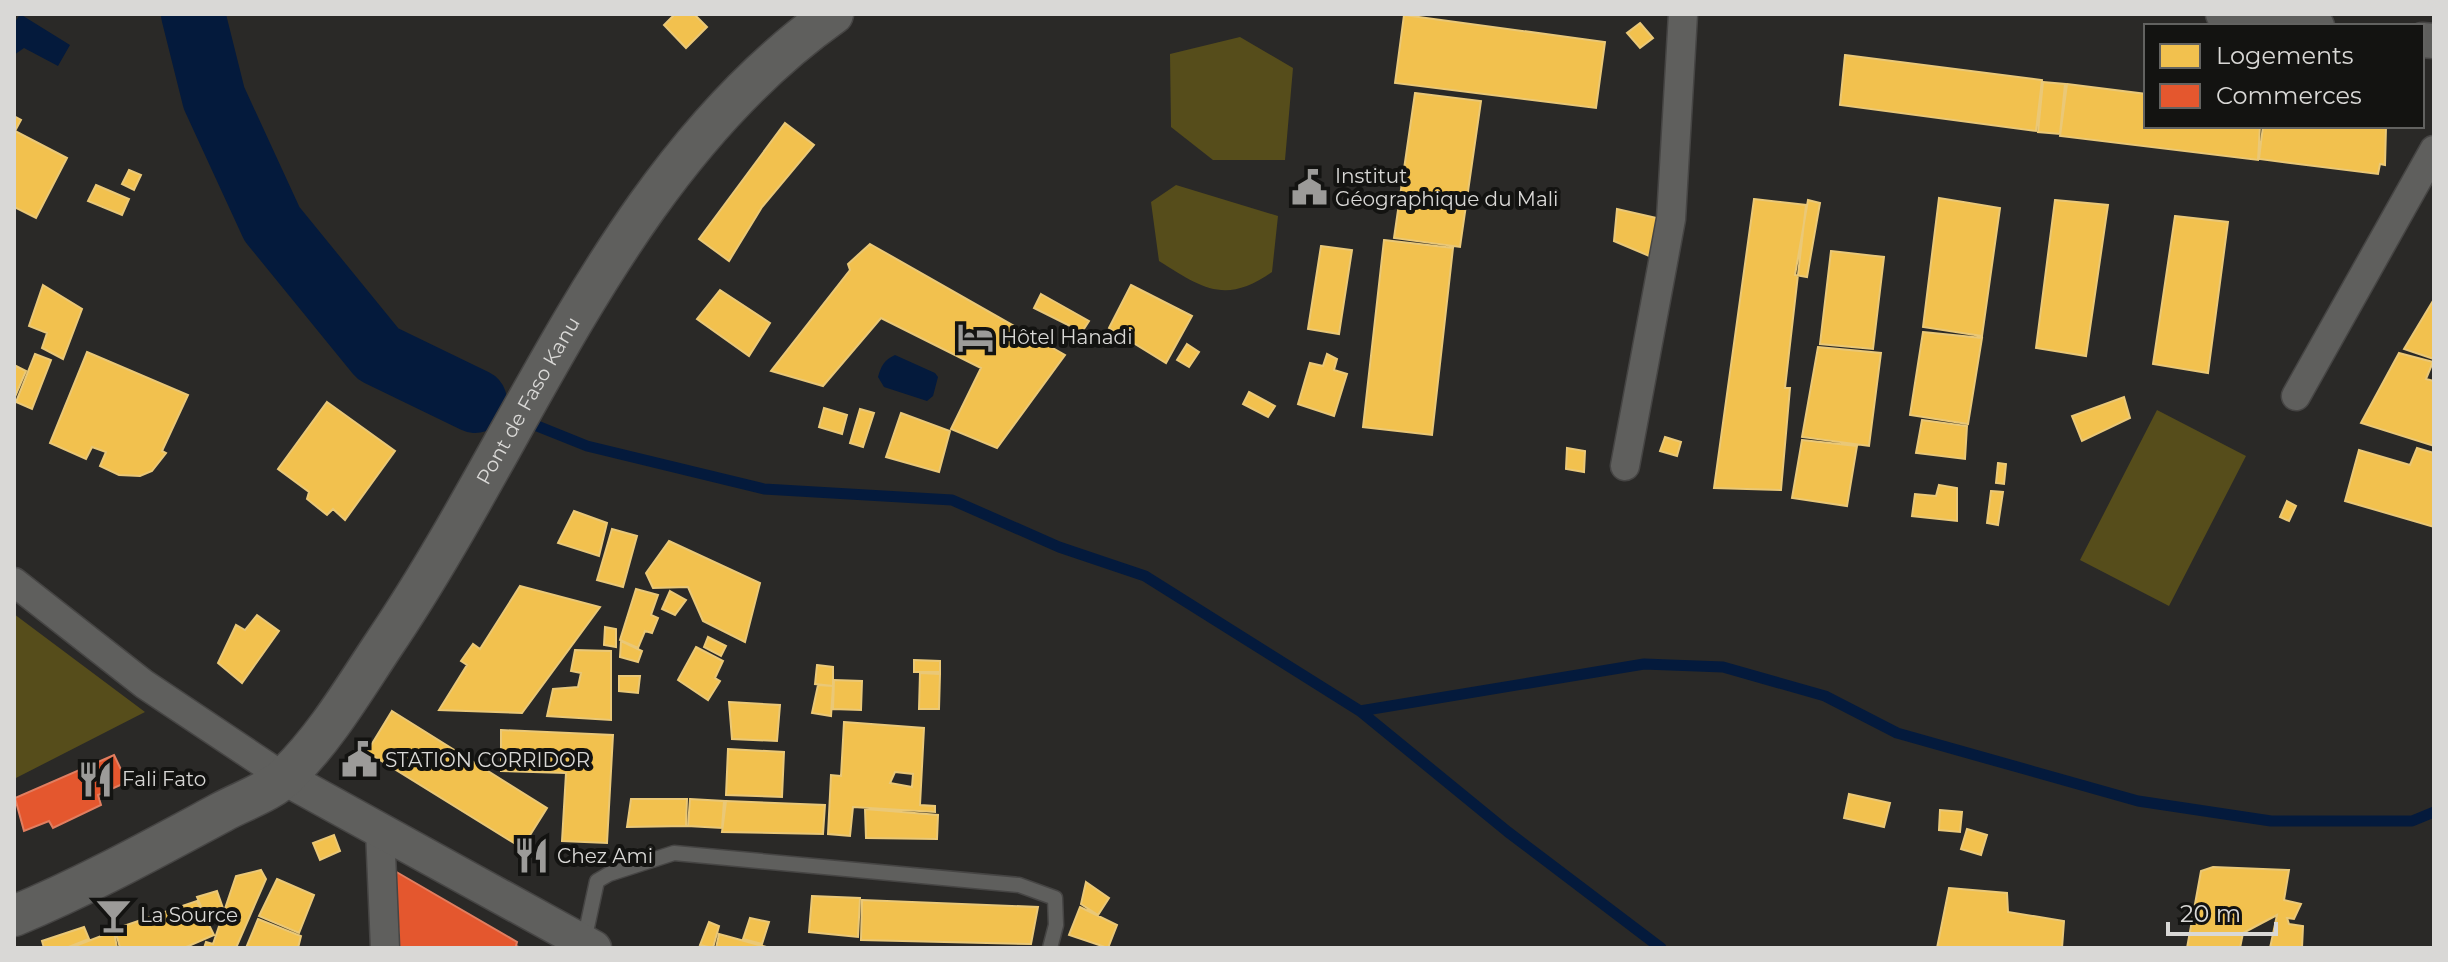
<svg xmlns="http://www.w3.org/2000/svg" width="2448" height="962" font-family="Montserrat,sans-serif">
<rect width="100%" height="100%" fill="#2a2927"/>
<path fill="#564d1b" d="M1240,37L1293,68L1285,160H1213L1171,127L1170,54Z
M1176,185L1278,216L1272,272C1225,305 1202,288 1159,261L1151,202Z
M2157,410L2246,456L2169,606L2080,560Z
M14,614L145,712L14,779Z"/>
<path fill="#041a3c" d="M20,14L70,45L58,66L24,48L14,55V24Z
M895,355L935,373L938,377L933,396L927,401L884,387L878,377C881,366 884,360 895,355Z"/>
<path fill="#f2c14e" stroke="#eac877" stroke-width="2" fill-rule="evenodd" d="M675,14H694L707,27L686,48L664,25Z
M1404,15L1605,42L1596,108L1395,83Z
M1640,23L1653,38L1640,48L1627,33Z
M1845,55L2042,80L2036,131L1840,105Z
M2043,82L2065,84L2060,134L2038,132Z
M2067,84L2146,94V126H2260L2258,160L2060,136Z
M1415,93L1481,101L1460,247L1394,238Z
M14,116L21,120L15,131L67,158L36,218L14,207Z
M785,123L814,145L762,207L729,261L699,239Z
M2263,126L2386,127L2385,165L2380,164L2378,174L2259,159Z
M129,170L141,175L134,190L122,184Z
M96,185L129,199L122,215L88,201Z
M1939,198L2000,208L1982,336L1923,327Z
M1754,199L1806,205L1785,388H1790L1781,490L1714,488Z
M1808,200L1820,203L1807,277L1795,275Z
M2055,200L2108,205L2086,356L2036,348Z
M1617,209L1661,219L1654,258L1614,241Z
M2175,216L2228,222L2208,373L2153,364Z
M1384,240L1453,248L1432,435L1363,427Z
M870,244L1065,355L997,448L951,429L981,368L881,318L823,386L771,371L850,270L848,264Z
M1321,246L1352,250L1339,334L1308,329Z
M1831,251L1884,257L1873,349L1820,344Z
M43,285L82,309L63,359L42,348L47,333L29,326Z
M1131,285L1192,316L1166,363L1109,328Z
M720,290L770,323L749,356L697,319Z
M1041,294L1089,321L1082,332L1034,308Z
M2434,299V359L2404,349Z
M1923,332L1982,338L1968,424L1910,415Z
M1187,344L1199,352L1189,367L1177,360Z
M1818,347L1881,353L1869,446L1802,437Z
M87,352L188,395L162,451L166,453L152,471L140,476L119,475L100,466L106,452L92,447L86,459L50,443Z
M2399,353L2433,362L2426,379L2434,381V446L2361,423Z
M35,354L51,360L32,409L16,402Z
M1327,354L1337,359L1334,370L1347,374L1334,416L1298,404L1310,363L1323,366Z
M14,365L26,371L14,399Z
M1249,392L1275,406L1268,417L1243,404Z
M2124,397L2130,418L2082,441L2072,416Z
M327,402L395,451L345,520L333,509L327,515L307,499L309,492L278,469Z
M824,408L847,415L842,434L819,427Z
M860,409L874,413L863,447L850,443Z
M901,413L950,431L939,472L886,457Z
M1922,420L1967,426L1965,459L1916,453Z
M1665,437L1681,442L1677,456L1660,451Z
M1802,440L1857,446L1847,506L1792,498Z
M1567,448L1585,451L1584,472L1566,469Z
M2417,448L2434,453V527L2345,501L2359,450L2410,465Z
M1998,463L2006,464L2004,484L1996,483Z
M1939,485L1957,488V521L1912,516L1915,494L1936,496Z
M1991,491L2003,492L1998,525L1987,523Z
M2287,501L2296,506L2289,521L2280,517Z
M574,511L607,523L599,556L558,543Z
M612,529L637,536L623,587L597,580Z
M669,541L760,583L745,642L703,621L688,587L653,588L646,573Z
M520,586L600,607L522,713L439,710L467,665L461,661L473,644L480,649Z
M636,589L658,595L651,615L658,618L652,633L645,631L638,648L620,640Z
M670,591L686,600L675,615L662,609Z
M257,615L279,631L242,683L218,663L236,625L245,630Z
M605,627L616,629V647L604,645Z
M708,637L726,646L721,656L704,647Z
M621,641L642,651L638,662L620,657Z
M696,647L723,661L715,678L720,681L708,700L678,680Z
M575,650L611,651V720L547,716L553,689L578,687L581,673L571,671Z
M914,660L940,661V672H914Z
M817,665L833,667V686L815,684Z
M920,673L940,674L939,709H919Z
M619,676H640L638,693L619,691Z
M834,680L862,681L861,710L833,709Z
M818,685L833,686L831,716L812,713Z
M729,702L780,705L777,741L732,739Z
M392,711L547,808L522,848L367,752Z
M844,722L924,728L920,805L935,806V812L853,807L850,836L828,834L831,775L841,776ZM895,772L913,774L912,787L890,783Z
M501,730L613,735L607,843L562,841L566,773L501,771Z
M728,749L784,752L782,797L726,795Z
M1849,794L1890,803L1884,827L1844,818Z
M631,799H687L686,826L627,827Z
M690,799L724,801L722,828L688,826Z
M726,801L825,805L823,834L722,832Z
M865,809L938,815L937,839L866,838Z
M1940,810L1962,812L1960,832L1939,830Z
M1967,829L1987,835L1981,855L1961,849Z
M334,835L340,851L320,860L313,843Z
M2213,867L2289,870L2284,900L2301,904L2294,919L2287,918L2289,924L2303,926L2302,948H2270L2277,915L2243,933L2240,948H2187L2201,871Z
M261,870L266,879L236,948H204L206,942L213,944L236,876Z
M277,879L314,895L299,933L259,916Z
M1086,882L1109,898L1098,915L1081,904Z
M1949,888L2007,893L2008,912L2064,921L2062,948H1937Z
M217,891L224,911L205,916L197,897Z
M812,896L860,898L858,937L809,932Z
M862,900L1038,907L1031,944L861,940Z
M197,901L214,935L184,948H120L115,929Z
M1080,907L1117,925L1108,948L1069,935Z
M750,918L769,922L762,944L743,939Z
M258,919L301,936L298,948H246Z
M709,922L719,926L713,948L700,945Z
M84,927L89,939L66,948H44L42,941Z
M114,931L117,948H70Z
M719,934L770,948H716Z"/>
<path fill="#e4572e" stroke="#e17e60" stroke-width="2" d="M114,755L127,782L98,795L101,805L53,828L49,821L24,831L15,798Z
M393,870L517,942L516,946L521,948H392L390,939L399,933L391,880Z"/>
<g fill="none" stroke-linecap="round" stroke-linejoin="round">
<path stroke="#041a3c" stroke-width="11" d="M475,401L587,446L764,489L952,500L1059,547L1145,576L1360,711L1644,664L1723,667L1825,696L1897,733L2138,801L2271,821H2412L2434,812
M1360,711L1508,832L1661,948"/>
<path stroke="#041a3c" stroke-width="64" d="M193,14L214,98L272,224L378,354L475,401"/>
<defs>
<path id="service" d="M584,941L597,881L609,874L674,853L1019,885L1055,898L1056,925L1050,948"/>
<path id="minor" d="M2296,396L2434,150
M1625,466L1671,219L1683,14
M14,582L144,684L285,778
M380,830L385,948"/>
<path id="tertiary" d="M2223,14L2317,26
M2422,40L2434,41
M285,778L594,948"/>
<g id="secondary">
<path id="s1" d="M14,916C86,886 153,849 222,812C242,801 272,791 287,775C326,737 354,689 384,644C528,432 617,167 833,14"/>
</g>
</defs>
<use href="#service" stroke="#464544" stroke-width="17"/>
<use href="#minor" stroke="#464544" stroke-width="31"/>
<use href="#tertiary" stroke="#464544" stroke-width="37"/>
<use href="#secondary" stroke="#464544" stroke-width="43"/>
<use href="#service" stroke="#5f5f5d" stroke-width="14"/>
<use href="#minor" stroke="#5f5f5d" stroke-width="28"/>
<use href="#tertiary" stroke="#5f5f5d" stroke-width="34"/>
<use href="#secondary" stroke="#5f5f5d" stroke-width="40"/>
</g>
<defs>
<symbol id="civic-bare" viewBox="-9 -9 18 18"><path d="M-.6-6.5H3V-4.5H.6V-3L4-1V1h2V6H-6V1h2V-1L-.6-3ZM-1.2 2.5V6h2.4V2.5Z" fill="#9c9b99" stroke="#131311" stroke-width="2.5" paint-order="stroke"/></symbol>
<symbol id="hotel-bare" viewBox="-9 -9 18 18"><path d="M-6-4.5h1.5V1H6V5H4.5V3h-9V5H-6ZM-4 0a1.8 1.8 0 1 1 3.6 0ZM.5 0V-2.5h3Q6-2.5 6 0Z" fill="#9c9b99" stroke="#131311" stroke-width="2.5" paint-order="stroke"/></symbol>
<symbol id="restaurant-bare" viewBox="-9 -9 18 18"><path d="M-5-6h1v4h1v-4h1v4h1v-4h1v5L-1.5 .5V6h-2V.5L-5-1ZM5-6V6H3V1.5H1.5Q1.5-4 5-6Z" fill="#9c9b99" stroke="#131311" stroke-width="2.5" paint-order="stroke"/></symbol>
<symbol id="bar-bare" viewBox="-9 -9 18 18"><path d="M-6-5H6L.8 .8V4.5H3.5V6h-7V4.5H-.8V.8Z" fill="#9c9b99" stroke="#131311" stroke-width="2.5" paint-order="stroke"/></symbol>
</defs>
<g fill-rule="evenodd">
<use href="#civic-bare" x="1284" y="162" width="51" height="51"/>
<use href="#hotel-bare" x="950" y="312" width="51" height="51"/>
<use href="#civic-bare" x="334" y="734" width="51" height="51"/>
<use href="#restaurant-bare" x="70" y="754" width="51" height="51"/>
<use href="#restaurant-bare" x="506" y="830" width="51" height="51"/>
<use href="#bar-bare" x="88" y="890" width="51" height="51"/>
</g>
<g text-anchor="middle" stroke-width="8" stroke-linejoin="round" paint-order="stroke">
<g font-size="20" fill="#d9d8d6" stroke="#131311" text-anchor="start">
<text x="1335" y="183">Institut<tspan x="1335" dy="23">Géographique du Mali</tspan></text>
<text x="1001" y="344">Hôtel Hanadi</text>
<text x="385" y="767">STATION CORRIDOR</text>
<text x="122" y="786">Fali Fato</text>
<text x="557" y="863">Chez Ami</text>
<text x="140" y="922">La Source</text>
</g>
<g font-size="20" fill="#d9d8d6" stroke="#131311">
<text dy="7" stroke="none"><textPath href="#s1" startOffset="754">Pont de Faso Kanu</textPath></text>
</g>
</g>
<rect width="2448" height="962" fill="none" stroke="#d9d8d6" stroke-width="32"/>
<rect x="2144" y="24" width="280" height="104" fill="#131311" stroke="#626260" stroke-width="2"/>
<rect x="2160" y="44" width="40" height="24" fill="#f2c14e" stroke="#626260" stroke-width="2"/>
<text x="2216" y="64" font-size="24" fill="#d9d8d6">Logements</text>
<rect x="2160" y="84" width="40" height="24" fill="#e4572e" stroke="#626260" stroke-width="2"/>
<text x="2216" y="104" font-size="24" fill="#d9d8d6">Commerces</text>
<path d="M2168 922v12h108v-12" fill="none" stroke="#d9d8d6" stroke-width="4"/>
<text x="2180" y="922" font-size="24" fill="#d9d8d6" stroke="#131311" stroke-width="6" paint-order="stroke">20 m</text>
</svg>
